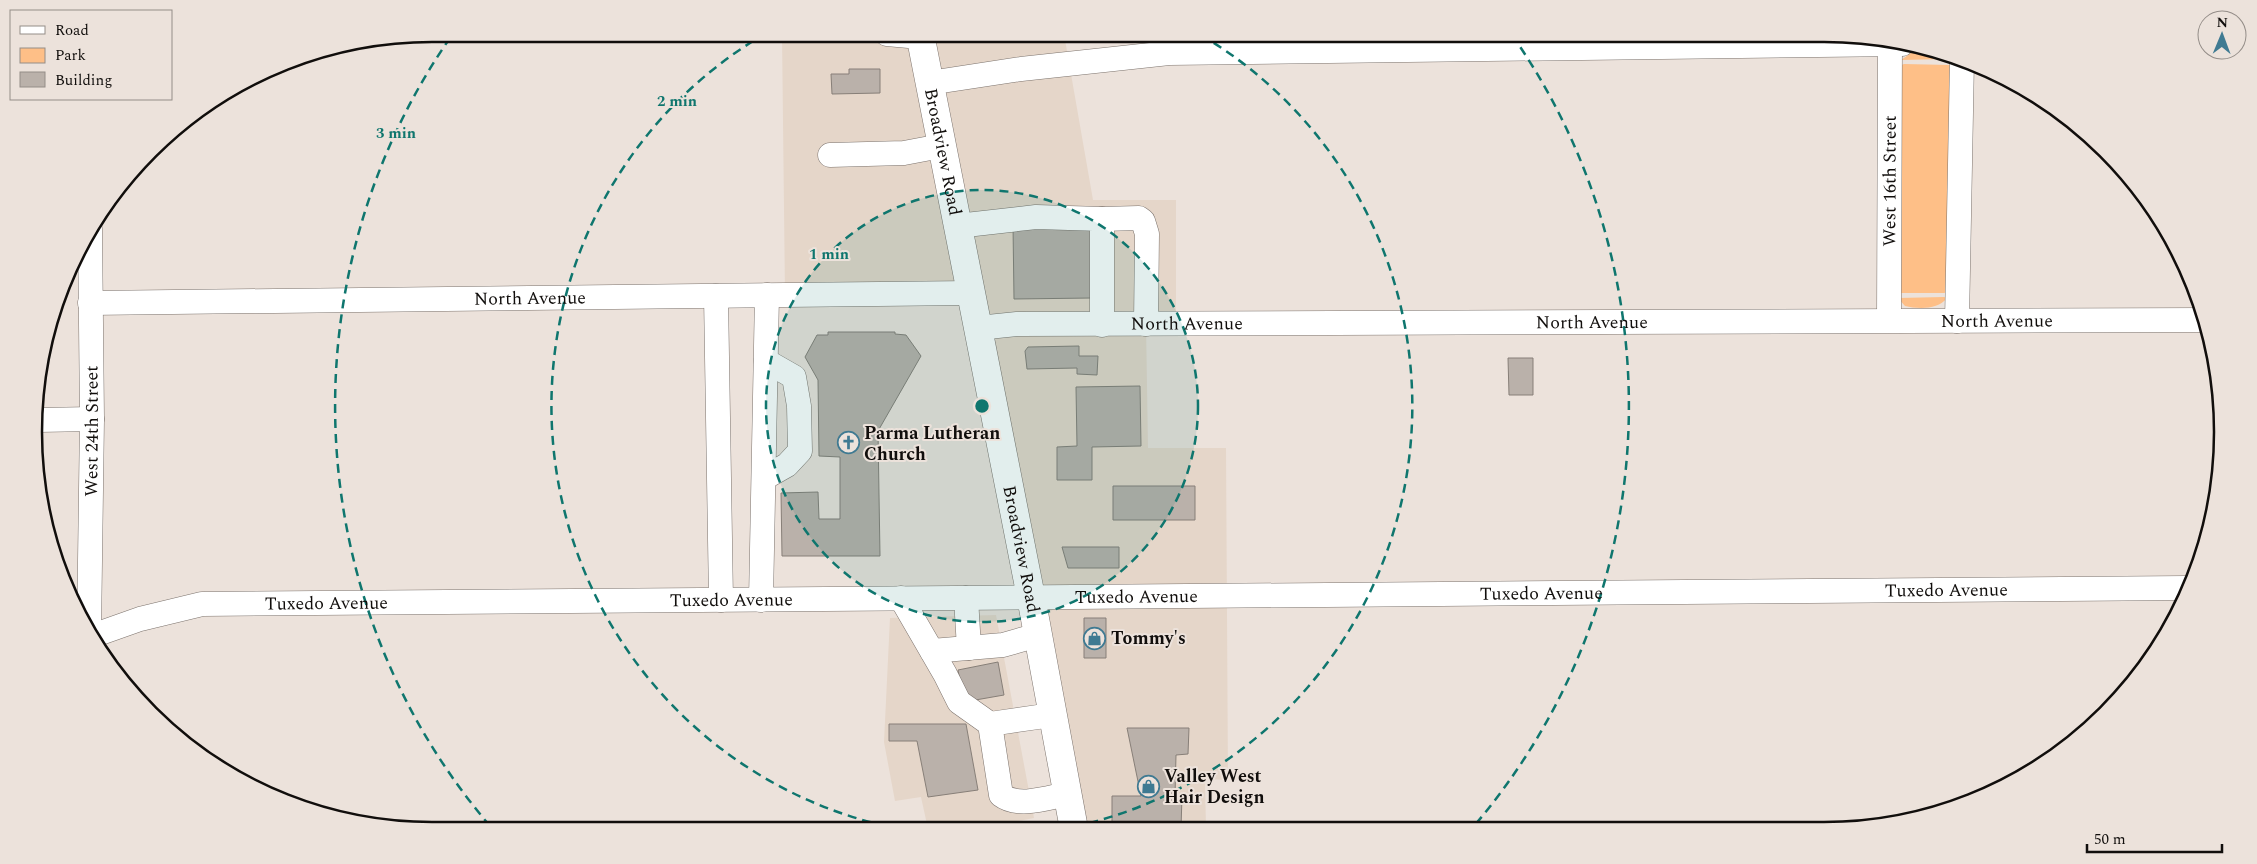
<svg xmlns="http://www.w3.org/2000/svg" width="2257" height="864" font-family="Spectral,serif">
<rect width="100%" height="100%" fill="#ece2db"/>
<path fill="#e5d6c9" d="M782,34H1064L1093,200H1176V324H1146L1148,448H1226L1228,780L1205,779L1206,828L1074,829L971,293L785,295Z
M996,615L1034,818L979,829H928L921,797L895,801L884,742L890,618Z"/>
<path fill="#febf87" d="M1911,53H1939L1947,59L1901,60Z
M1904,64L1950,65L1949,292L1944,293H1897L1899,66Z
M1944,297L1947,298C1938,310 1918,309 1905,306L1898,298Z"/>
<path fill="#bab1aa" stroke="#877f78" d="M849,69H880V93L832,94L831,74H849Z
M1013,225H1092V298L1014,299Z
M828,332H895V334L906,335L921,356L878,431L880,556H782L781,493L818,492L819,519H840V457L819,456L818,380L805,357L817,335H828Z
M1079,346V356H1098L1097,375L1077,374V368L1027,369L1025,351L1028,347Z
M1508,358H1533V395H1509Z
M1140,386L1141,446L1092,447V480H1057V447L1077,446L1076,387Z
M1113,486H1195V520H1113Z
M1062,547H1119V568H1068Z
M1084,618H1106V658H1084Z
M998,662L1004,695L964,702L958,670Z
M889,724H966L978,790L928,797L917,741H889Z
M1127,728H1189L1188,754L1176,755L1175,796H1182L1181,828L1112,829V796H1141Z"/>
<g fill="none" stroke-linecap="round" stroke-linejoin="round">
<defs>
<g id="minor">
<path d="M887,34L920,37"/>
<path d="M929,83L1021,69L1169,53L1902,44"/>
<path d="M830,155L904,153L941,146"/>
<path d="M1102,219L1139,218L1143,221L1147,234L1146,324"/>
<path d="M957,226L1036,217L1102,219V325"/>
<path d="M716,296L721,600"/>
<path id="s1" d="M90,303L971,293"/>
<path id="s2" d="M1889,320L1890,42"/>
<path d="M1957,321L1962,60"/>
<path id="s3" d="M978,328L1017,324L2206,320"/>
<path d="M39,420L92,419"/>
<path d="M764,478L787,465L800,451L799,406L794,377L766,361"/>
<path d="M901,598L945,674L959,702L990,724L1001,795C1018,808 1047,798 1067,794"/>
<path d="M966,598L969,648"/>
<path d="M761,600L767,295"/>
<path id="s4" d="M89,632L92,419L90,229"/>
<path id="s5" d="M92,636L140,619L202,604L2186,588"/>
<path d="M932,651L1003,645L1038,635"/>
<path d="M990,724L1052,715"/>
</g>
<g id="major">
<path id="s6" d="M920,34L1031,597L1074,829"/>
</g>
</defs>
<use href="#minor" stroke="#7c736d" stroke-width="25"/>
<use href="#major" stroke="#7c736d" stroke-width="29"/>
<use href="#minor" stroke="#fff" stroke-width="24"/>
<use href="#major" stroke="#fff" stroke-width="28"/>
</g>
<circle cx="982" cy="406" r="216" fill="#0f766e" fill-opacity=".12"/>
<g fill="none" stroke="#0f766e" stroke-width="2.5" stroke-dasharray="9 6">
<circle cx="982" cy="406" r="216"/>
<path d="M900 829A431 431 0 0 1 763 35M1201 35A431 431 0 0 1 1068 828"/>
<path d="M490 826A647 647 0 0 1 452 35M1512 35A647 647 0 0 1 1474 826"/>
</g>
<defs>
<symbol id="church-ring" viewBox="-11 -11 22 22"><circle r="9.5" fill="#ece2db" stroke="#3f7a92" stroke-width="1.5"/><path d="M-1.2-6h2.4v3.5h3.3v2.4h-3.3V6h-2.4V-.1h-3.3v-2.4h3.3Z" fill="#3f7a92"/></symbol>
<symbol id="shop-ring" viewBox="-11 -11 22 22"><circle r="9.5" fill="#ece2db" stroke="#3f7a92" stroke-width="1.5"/><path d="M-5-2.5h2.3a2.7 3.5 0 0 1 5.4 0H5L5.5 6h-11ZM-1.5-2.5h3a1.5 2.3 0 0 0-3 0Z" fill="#3f7a92"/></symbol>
</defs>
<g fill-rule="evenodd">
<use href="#church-ring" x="836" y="430" width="25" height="25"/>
<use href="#shop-ring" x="1082" y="626" width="25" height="25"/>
<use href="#shop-ring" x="1136" y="774" width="25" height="25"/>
</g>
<g text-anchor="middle" stroke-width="4" stroke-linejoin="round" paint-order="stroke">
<g font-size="18" fill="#110e0c" stroke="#ece2db">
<text dy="6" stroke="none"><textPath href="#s6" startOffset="120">Broadview Road</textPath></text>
<text dy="6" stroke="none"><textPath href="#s2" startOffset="139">West 16th Street</textPath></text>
<text dy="6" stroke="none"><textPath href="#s1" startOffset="440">North Avenue</textPath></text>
<text dy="6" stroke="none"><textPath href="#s3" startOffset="1019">North Avenue</textPath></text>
<text dy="6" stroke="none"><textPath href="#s3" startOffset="614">North Avenue</textPath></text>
<text dy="6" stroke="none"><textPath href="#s3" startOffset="209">North Avenue</textPath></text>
<text dy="6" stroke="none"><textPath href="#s4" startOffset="201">West 24th Street</textPath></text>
<text dy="6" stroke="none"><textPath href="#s6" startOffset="525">Broadview Road</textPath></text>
<text dy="6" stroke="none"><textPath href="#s5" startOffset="1859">Tuxedo Avenue</textPath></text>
<text dy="6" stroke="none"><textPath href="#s5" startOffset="1454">Tuxedo Avenue</textPath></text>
<text dy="6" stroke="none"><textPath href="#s5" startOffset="1049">Tuxedo Avenue</textPath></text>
<text dy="6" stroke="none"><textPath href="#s5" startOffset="644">Tuxedo Avenue</textPath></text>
<text dy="6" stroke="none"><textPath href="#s5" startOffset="239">Tuxedo Avenue</textPath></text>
</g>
<g font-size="18" font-weight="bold" fill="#110e0c" stroke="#ece2db" text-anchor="start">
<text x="864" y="439">Parma Lutheran<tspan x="864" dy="21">Church</tspan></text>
<text x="1111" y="644">Tommy's</text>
<text x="1164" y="782">Valley West<tspan x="1164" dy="21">Hair Design</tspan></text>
</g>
</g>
<path d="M0 0H2257V864H0ZM432 42H1824A390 390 0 0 1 2214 432V432A390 390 0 0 1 1824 822H432A390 390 0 0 1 42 432V432A390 390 0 0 1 432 42Z" fill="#ece2db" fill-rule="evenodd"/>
<path fill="none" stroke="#110e0c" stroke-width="2.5" d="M432 42H1824A390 390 0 0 1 2214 432V432A390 390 0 0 1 1824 822H432A390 390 0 0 1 42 432V432A390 390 0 0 1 432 42Z"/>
<circle cx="982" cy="406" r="8" fill="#0f766e" stroke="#ece2db" stroke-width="2.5"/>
<g font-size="15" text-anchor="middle" font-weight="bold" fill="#0f766e" stroke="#ece2db" stroke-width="4" stroke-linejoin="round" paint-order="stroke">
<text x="677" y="106">2 min</text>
<text x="396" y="138">3 min</text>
<text x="829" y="259">1 min</text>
</g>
<rect x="10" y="10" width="162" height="90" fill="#ece2db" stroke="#948d88"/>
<rect x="20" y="26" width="25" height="8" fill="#ffffff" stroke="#948d88"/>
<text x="55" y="35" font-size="15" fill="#110e0c">Road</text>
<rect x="20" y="48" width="25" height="15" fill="#febf87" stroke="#948d88"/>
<text x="55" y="60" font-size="15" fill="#110e0c">Park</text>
<rect x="20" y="72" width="25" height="15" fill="#bab1aa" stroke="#948d88"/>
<text x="55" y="85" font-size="15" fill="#110e0c">Building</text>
<g transform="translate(2222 35) rotate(1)"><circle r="24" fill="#ece2db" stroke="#948d88"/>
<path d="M0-4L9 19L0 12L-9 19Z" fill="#3f7a92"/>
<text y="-8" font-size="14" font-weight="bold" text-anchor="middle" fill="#110e0c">N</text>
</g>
<path d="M2087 844v8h135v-8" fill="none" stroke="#110e0c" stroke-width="2.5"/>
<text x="2094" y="844" font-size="15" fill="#110e0c" stroke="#ece2db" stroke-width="4" paint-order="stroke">50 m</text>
</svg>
